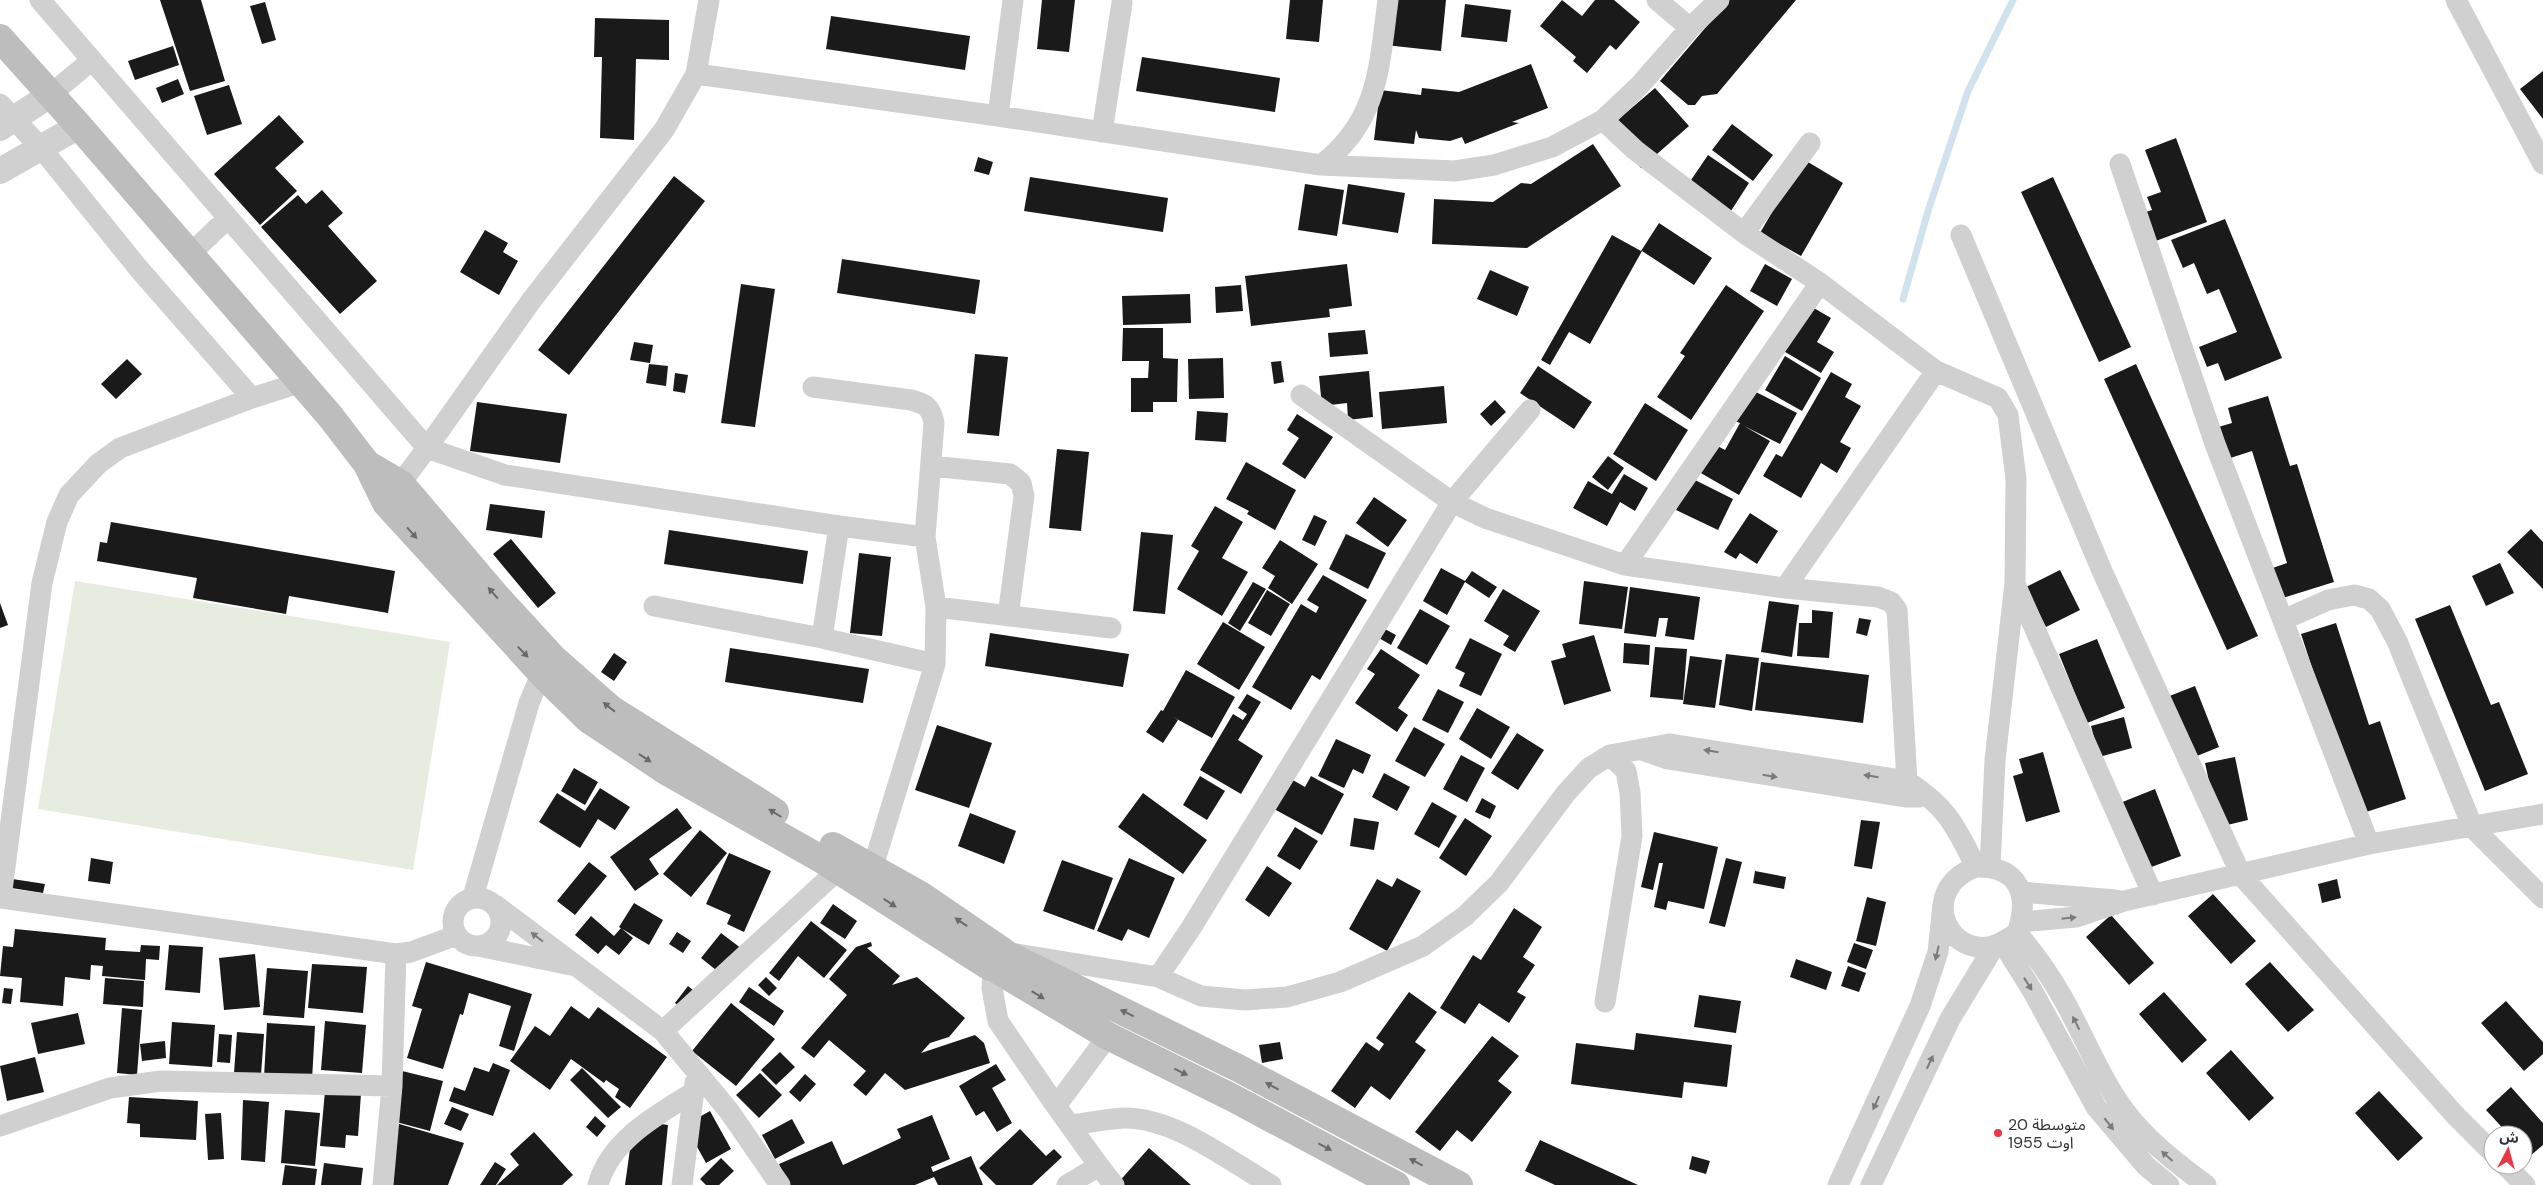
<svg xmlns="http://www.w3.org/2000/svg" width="2543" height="1185" font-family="'DM Sans','Noto Sans Arabic',sans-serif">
<rect width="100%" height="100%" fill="#fff"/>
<path fill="#e6ecdf" d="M75,581L450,642L413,870L38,809Z"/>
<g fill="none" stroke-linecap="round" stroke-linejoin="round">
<path stroke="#cfe2ee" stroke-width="7" d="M1903,299L1928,211L1968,91L2013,0"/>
</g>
<path fill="#1a1a1a" d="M160,0H201L225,81L190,91Z
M1042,0H1075L1069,52L1037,49Z
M1290,0H1323L1319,42L1286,39Z
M1389,0H1446L1441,51L1385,45Z
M1562,0L1582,16L1595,0H1614L1640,22L1616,50L1610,45L1587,73L1573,61L1576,57L1540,26Z
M1729,0H1796L1717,94L1702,96L1695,105H1688L1660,81Z
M265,2L276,40L262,44L250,6Z
M1465,4L1511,10L1507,42L1461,37Z
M831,16L970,36L965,70L826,49Z
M595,18L669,20V60L636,59L634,140L600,138L602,57H594Z
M173,46L179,65L135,80L128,61Z
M1142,57L1280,78L1275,112L1136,91Z
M1531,64L1548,108L1512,122L1519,123L1465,144L1462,137L1450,141L1419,138L1416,130L1414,144L1374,140L1380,90L1421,95L1422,88L1459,92Z
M2543,71V119L2520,89Z
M178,79L184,94L162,103L156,88Z
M229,85L242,124L207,135L194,96Z
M1655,88L1689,126L1641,168L1607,129Z
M279,115L304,142L275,168L297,191L260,225L214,174Z
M1732,124L1773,155L1753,181L1712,150Z
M2176,138L2207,222L2153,242L2142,213L2152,210L2147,197L2161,192L2145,150Z
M1593,144L1621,186L1527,248L1432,244L1434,199L1493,202L1521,183L1531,184Z
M1708,155L1749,183L1729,214L1687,186Z
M978,157L993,162L989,175L974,171Z
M1803,159L1843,183L1801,256L1760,233Z
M674,176L705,201L569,375L538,350Z
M1030,177L1168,198L1163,232L1024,211Z
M2053,177L2131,347L2099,362L2021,192Z
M1305,184L1344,190L1337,236L1298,230Z
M1348,184L1405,193L1398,233L1342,224Z
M322,190L343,213L328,226L377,281L340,314L261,227L298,195L306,204Z
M2225,219L2282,358L2225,381L2218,363L2207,367L2199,347L2237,332L2219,289L2207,294L2194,263L2183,268L2171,240Z
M1659,223L1712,258L1694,285L1642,251L1590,344L1569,332L1550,365L1541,360L1612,235L1641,251Z
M485,230L508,243L503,252L518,261L499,295L460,272Z
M842,259L980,280L975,314L837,293Z
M1347,264L1352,306L1329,309L1330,317L1251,326L1245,276Z
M1765,264L1792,279L1777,306L1750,291Z
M1490,270L1529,287L1517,316L1477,299Z
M741,284L775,289L755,427L721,423Z
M1241,285L1243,311L1216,313L1215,287Z
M1726,285L1764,311L1691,420L1657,397L1685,356L1680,353Z
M1190,294L1191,323L1123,325L1122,296Z
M1807,304L1831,318L1817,342L1834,352L1821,373L1780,349Z
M1123,328H1163V358L1178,359L1177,402H1153V412H1131V378H1148L1149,361H1122Z
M1365,330L1368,354L1330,357L1328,333Z
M634,342L653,345L650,363L630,360Z
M975,354L1008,357L999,436L967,433Z
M1785,356L1821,378L1802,411L1765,390Z
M1223,358L1224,398L1189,399L1188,359Z
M127,359L142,374L116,399L101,384Z
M1281,361L1284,382L1274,384L1271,362Z
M649,364L668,366L666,386L646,383Z
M2136,364L2258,636L2227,650L2104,379Z
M1538,366L1592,402L1574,429L1520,393Z
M1369,371L1373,417L1348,420L1347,403L1322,406L1319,376Z
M1831,372L1852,384L1845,397L1861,406L1840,442L1851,448L1837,473L1821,463L1801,498L1763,476L1776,454L1782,457Z
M675,373L688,375L685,393L673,391Z
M1444,386L1447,423L1382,429L1379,392Z
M1752,390L1797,413L1780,444L1744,426L1770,441L1739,495L1699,472L1714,444L1725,450L1740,423L1735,421Z
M2268,396L2290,466L2297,464L2334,582L2276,600L2267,570L2287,563L2252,451L2218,462L2208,430L2232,423L2228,408Z
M1495,400L1506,412L1491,426L1480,414Z
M477,402L567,414L560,463L470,451Z
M1645,403L1688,430L1656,481L1613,454Z
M1197,411L1228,413L1226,442L1195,440Z
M1297,414L1333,437L1305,479L1282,464L1299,438L1287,430Z
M1057,449L1089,452L1081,531L1049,528Z
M1608,456L1624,468L1608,490L1592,477Z
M1246,462L1296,490L1275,530L1247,514L1249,511L1226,499Z
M1624,474L1648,488L1635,511L1620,502L1607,526L1573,508L1588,481L1612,494Z
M1691,478L1733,499L1718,530L1676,510Z
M1374,497L1407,520L1388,547L1356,523Z
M490,504L545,511L542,538L486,530Z
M1215,506L1243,522L1222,558L1248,572L1222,616L1177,589L1199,551L1191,546Z
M1750,513L1778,531L1757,564L1740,553L1736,559L1724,552Z
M1314,515L1327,521L1315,546L1302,540Z
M111,522L395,571L388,613L289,596L286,614L193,598L197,578L97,561L100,542L107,543Z
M2531,529L2543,542V589L2507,552Z
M669,530L808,551L803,584L664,564Z
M1141,532L1173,535L1165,614L1133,611Z
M1346,534L1386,553L1368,589L1329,569Z
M511,539L556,593L538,608L493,554Z
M1280,540L1318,564L1292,604L1268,588L1275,576L1262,568Z
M859,553L891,557L882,636L850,633Z
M2500,563L2514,593L2486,606L2472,576Z
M1441,568L1465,581L1472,571L1497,587L1489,598L1465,582L1447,615L1423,601Z
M2060,570L2080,610L2046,627L2026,587Z
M1323,575L1367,600L1320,680L1312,675L1291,710L1252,687L1301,604L1316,613L1319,607L1307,600Z
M1584,581L1628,587L1622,629L1579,624Z
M1253,582L1266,589L1240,631L1228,623Z
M1630,587L1700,597L1694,640L1665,636L1668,618H1659L1656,637L1624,633Z
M1503,589L1540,611L1515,652L1503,645L1509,636L1484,621Z
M1267,590L1290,604L1271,636L1248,623Z
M1769,601L1799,605L1792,657L1761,652Z
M0,603L8,625L0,628Z
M2450,605L2491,705L2499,702L2528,774L2485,791L2415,619Z
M1420,609L1450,626L1427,665L1397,648Z
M1812,610L1833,612L1829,658L1797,656L1799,623H1812Z
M1859,618L1871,620L1867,636L1856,633Z
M1223,622L1265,647L1239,690L1197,664Z
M2336,623L2369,725L2380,721L2406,799L2360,814L2301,634Z
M1383,628L1396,635L1391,645L1377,637Z
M990,633L1129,654L1123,687L985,666Z
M1594,635L1611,691L1564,705L1551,661L1566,657L1562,644Z
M1470,638L1502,654L1481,696L1459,686L1465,673L1455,668Z
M2097,639L2125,708L2087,723L2059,654Z
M1624,643L1650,645L1649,665L1623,663Z
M1655,647L1687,649L1683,700L1650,697Z
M730,648L869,669L863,703L725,682Z
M1381,649L1420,675L1398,708L1408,715L1397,732L1355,703L1375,674L1367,669Z
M614,653L627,662L614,681L601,672Z
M1726,654L1759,658L1752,711L1719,705Z
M1690,656L1722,660L1715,708L1683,704Z
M1761,662L1869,675L1863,723L1755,710Z
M1186,670L1235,697L1212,738L1173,717L1178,720L1163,743L1146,732L1161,710L1163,711Z
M2195,686L2219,747L2192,758L2167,697Z
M1438,689L1464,702L1448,733L1422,720Z
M1247,694L1261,702L1238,740L1263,756L1241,794L1200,770L1233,714L1243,720L1247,714L1238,708Z
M1477,708L1510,727L1491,759L1459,739Z
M2124,717L2132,748L2099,757L2091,726Z
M937,725L992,743L969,808L915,790Z
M1414,727L1445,744L1425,777L1395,761Z
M1517,733L1544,750L1518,790L1491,773Z
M1336,739L1371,755L1363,774L1353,769L1344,788L1318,776Z
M2043,752L2060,812L2026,822L2013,776L2023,773L2019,759Z
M1461,755L1485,768L1467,802L1443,789Z
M2235,757L2248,820L2219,827L2205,763Z
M574,768L598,782L585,805L561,791Z
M1384,773L1410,787L1397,811L1372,797Z
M1200,776L1225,791L1207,820L1183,805Z
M1311,776L1344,794L1322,835L1274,809L1291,779L1305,787Z
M600,788L630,807L615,830L598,819L580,848L539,822L557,793L585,811Z
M2155,789L2181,856L2146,869L2120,803Z
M1143,793L1207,840L1183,874L1118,827Z
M1482,798L1496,806L1490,819L1475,812Z
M1432,802L1457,816L1439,848L1414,834Z
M677,808L692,828L649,859L659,874L635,891L610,857Z
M970,813L1016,831L1004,864L958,846Z
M1354,818L1379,822L1374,850L1350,846Z
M1465,818L1492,836L1466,876L1439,858Z
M1861,820L1880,822L1872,869L1854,866Z
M1295,827L1318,841L1300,870L1277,856Z
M700,830L727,853L691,897L663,874Z
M1654,832L1718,847L1704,909L1668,901L1666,910L1654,907L1663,863H1659L1653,890L1641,887Z
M729,853L771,871L744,932L727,924L731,915L706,904Z
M91,858L113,862L110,884L88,881Z
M1129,858L1175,878L1149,938L1128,929L1122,941L1097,931Z
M1726,858L1742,862L1725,927L1709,923Z
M1062,860L1113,878L1094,930L1043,911Z
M589,862L607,876L575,915L557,901Z
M1267,866L1292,883L1269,917L1245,900Z
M1755,871L1786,877L1784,889L1753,883Z
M6,878L45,884L43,893L5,887Z
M1397,878L1421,891L1387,951L1349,929L1377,879L1392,887Z
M2337,879L2341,898L2322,903L2318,884Z
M2213,894L2256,941L2231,964L2188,916Z
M1867,897L1886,902L1876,946L1856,941Z
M634,903L663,920L649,945L619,927Z
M833,904L857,921L845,939L820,923Z
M1514,908L1542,927L1523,957L1535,965L1517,992L1526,997L1509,1023L1479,1003L1465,1024L1440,1008L1473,955L1481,960Z
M2111,915L2154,963L2129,985L2086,937Z
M591,916L614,936L621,928L633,938L619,955L606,945L598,954L575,935Z
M811,921L847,950L824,978L798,956L779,981L769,973Z
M15,929L106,938L105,950L140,952L141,945L160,946L159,960L146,959L145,980L102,976L103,966L91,965L90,980L65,977L63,1006L20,1002L22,978L0,976L3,946L13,947Z
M677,932L691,941L683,953L669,944Z
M721,933L746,952L726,978L701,958Z
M871,942L872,946L867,948L900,976L892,985L917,977L965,1018L949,1037L930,1043L921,1053L975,1035L984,1043L990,1063L905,1090L885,1073L866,1096L853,1085L866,1071L829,1040L814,1058L801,1048L847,995L829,979L856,947Z
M1854,943L1873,950L1866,969L1847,962Z
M169,945L203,947L200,993L165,990Z
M255,954L260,1007L224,1010L219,958Z
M1796,959L1832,972L1826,990L1790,977Z
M426,962L532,994L514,1051L499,1046L511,1006L469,993L463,1015L460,1014L443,1069L407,1058L422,1009L412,1006Z
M2270,962L2314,1010L2288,1032L2245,984Z
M312,964L367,967L363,1013L308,1008Z
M1848,966L1866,973L1859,992L1841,986Z
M267,968L308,971L304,1018L263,1015Z
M766,977L777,988L769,996L758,985Z
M105,978L144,981L143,1007L103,1004Z
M688,986L704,999L690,1015L675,1003Z
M749,987L784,1011L774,1026L739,1002Z
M4,988L13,989L11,1004L2,1003Z
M1409,992L1437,1012L1415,1042L1426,1050L1390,1100L1371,1086L1355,1108L1331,1091L1366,1042L1379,1051L1384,1044L1376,1038Z
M2164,992L2207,1040L2182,1063L2139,1014Z
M1699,995L1741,1001L1736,1033L1694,1027Z
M2506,1001L2543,1042V1054L2524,1071L2481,1023Z
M731,1003L775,1039L736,1086L692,1051Z
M571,1006L589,1019L598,1007L667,1057L630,1108L615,1097L619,1089L606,1080L604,1083L571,1059L550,1090L510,1061L535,1026L550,1036Z
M122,1008L142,1010L137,1075L117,1073Z
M78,1013L85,1044L38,1054L31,1023Z
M325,1021L366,1025L362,1073L321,1070Z
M172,1022L215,1025L212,1067L169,1064Z
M267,1023L315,1026L312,1080L264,1077Z
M237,1032L264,1034L261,1075L234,1073Z
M1636,1033L1732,1045L1727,1087L1684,1082L1682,1098L1571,1084L1576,1043L1634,1050Z
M219,1034L232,1035L230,1063L217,1062Z
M1492,1036L1519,1056L1498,1081L1512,1092L1472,1142L1457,1130L1440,1151L1415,1132Z
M165,1041L166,1058L142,1061L140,1044Z
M1280,1042L1283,1059L1262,1063L1259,1045Z
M2231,1050L2274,1098L2249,1121L2206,1073Z
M780,1052L795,1067L776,1085L761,1070Z
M35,1057L44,1092L7,1101L0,1066Z
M493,1063L510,1070L493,1116L449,1101L454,1087L465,1091L474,1067L489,1072Z
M996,1064L1006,1080L992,1088L1012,1123L997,1132L984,1111L976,1116L959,1086Z
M582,1068L621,1107L608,1118L570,1080Z
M398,1070L443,1081L430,1131L385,1119Z
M760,1073L782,1095L759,1118L736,1095Z
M805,1074L816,1084L800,1102L789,1092Z
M2511,1087L2543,1123V1145L2529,1157L2523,1150V1135H2509L2486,1110Z
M325,1091L361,1094L358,1136L346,1135L345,1148L320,1146Z
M2379,1091L2423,1138L2398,1161L2355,1113Z
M129,1097L198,1101L196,1140L140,1137V1124L127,1123Z
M243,1100L269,1102L265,1162L241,1160Z
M452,1107L469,1114L461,1131L444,1124Z
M285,1110L320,1113L315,1166L281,1163Z
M710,1111L731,1149L706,1163L685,1125Z
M221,1113L224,1159L208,1160L205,1114Z
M932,1115L950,1159L931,1167L933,1172L971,1156L983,1185H938L934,1177L915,1185H788L779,1164L832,1141L843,1165L901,1138L897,1129Z
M595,1116L606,1126L597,1137L586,1127Z
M792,1119L805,1143L775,1159L762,1135Z
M634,1120L668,1125L662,1185H625Z
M396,1123L464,1143L448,1185H384Z
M1020,1129L1046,1156L1054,1149L1062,1157L1032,1185H996L979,1168Z
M534,1132L573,1175L562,1185H497L519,1165L510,1154Z
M1540,1140L1638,1185H1555L1525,1171Z
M1149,1148L1191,1185H1116Z
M1692,1156L1710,1161L1706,1174L1689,1169Z
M721,1158L734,1171L719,1185H706L700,1179Z
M495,1162L506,1169L496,1185H480Z
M324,1163L363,1168L361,1185H321Z
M285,1165L317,1169L315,1185H282Z"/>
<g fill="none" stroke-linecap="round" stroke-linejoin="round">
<path stroke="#d0d0d0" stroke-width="21" d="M40,0L427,448L531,301L664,130L696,74L709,0
M1657,0L1690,28
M2456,0L2543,164
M696,74L998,116L1321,165C1379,121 1379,67 1388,0
M50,95L92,60
M0,104L42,149L139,269L252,398
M998,116L1013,0
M1603,120L1635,150L1744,233L1820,283L1936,371L1998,398L2008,415L2016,479L2015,583L1995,760L1990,867
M1102,132L1122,3
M2120,164L2215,444L2369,844
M1321,165L1455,171L1494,165L1552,147L1603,120L1639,86L1690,28L1719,0
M1744,233L1810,143
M1961,235L2102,571L2241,875L2455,1115L2493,1153
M190,254L228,218
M302,382L252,398L120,448L98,464L69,495L57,522L42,583L1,898L396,954L411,952L457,935
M813,387L911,400C926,404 931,407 934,423L925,537L936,607L935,664L868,883
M1301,395L1452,502L1485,518L1625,565L1785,588L1878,597L1891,602L1897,610L1907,781L1906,794
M931,466L1010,474L1021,483L1024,496L1008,616
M392,495L427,448L505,475L839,526L925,537
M1625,565L1820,283
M2015,584L2153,895
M1785,588L1936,371
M654,606L822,638L935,664
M936,607L1111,628
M2283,620L2328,600L2354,595L2369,599L2380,609L2397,641L2473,828L2543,898
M822,638L839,526
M1642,750L1668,759L1905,797H1920
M1976,867C2020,866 2030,896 2017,933C2008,939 1999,945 1989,947C1942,953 1921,887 1976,867Z
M2021,892L2116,900
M473,897L529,703L542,672L550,662
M453 922a24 24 0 1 1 48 0a24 24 0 1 1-48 0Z
M495,905L663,1031L729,1111L780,1185
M2021,922L2076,917L2124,901L2369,844L2543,814
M2017,933C2034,953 2048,972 2061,995C2085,1036 2101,1083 2132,1120C2154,1146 2179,1165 2206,1185
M2002,942L2032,990L2096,1107L2146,1166L2169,1185
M478,946L571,965
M1017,954L1158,977L1201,996L1245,1000L1287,997L1340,982L1423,946L1465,916L1499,883L1566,793L1589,768L1610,755L1669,744L1907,781C1947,807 1955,825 1976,867
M993,969L992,988L998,1021L1056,1106L1099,1166
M1158,977L1191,928L1452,502L1530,410
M1605,1002L1632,836L1630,793L1626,771L1610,755
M663,1031L838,870
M1056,1106L1108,1036
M1070,1125C1088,1123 1106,1119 1123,1118C1174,1117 1228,1160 1271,1185
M0,1126L110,1088L161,1081L392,1086
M2505,1165L2525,1185
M383,1185L392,1086L396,954
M598,1185C610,1140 657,1115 694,1092
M682,1185L695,1082
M1067,1185L1099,1166L1114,1185
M1838,1185L1920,1006L1938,952L1943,904
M1871,1185L1950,1019L1995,945"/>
<path stroke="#d0d0d0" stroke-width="26" d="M0,128L50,95
M0,171L79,126"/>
<path stroke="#bdbdbd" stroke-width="28" d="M0,38L79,126L330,416L367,464L386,503L546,678L588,719L666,771L821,859L990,967
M367,464L401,484L497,597L553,658L611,709L775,812
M833,846L922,896L1001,950
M986,955L991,950H1001L1006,954L1238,1068L1459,1185
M996,969L1108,1036L1233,1098L1396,1185"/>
</g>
<defs><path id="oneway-solid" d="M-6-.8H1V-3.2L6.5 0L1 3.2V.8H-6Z" transform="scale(1.25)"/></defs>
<g fill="#6a6a6a">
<use href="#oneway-solid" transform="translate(412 533) rotate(48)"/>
<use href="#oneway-solid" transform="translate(493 593) rotate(-131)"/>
<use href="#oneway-solid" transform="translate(523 652) rotate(46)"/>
<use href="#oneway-solid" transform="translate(609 707) rotate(-142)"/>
<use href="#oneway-solid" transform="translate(645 758) rotate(34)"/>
<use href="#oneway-solid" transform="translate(775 813) rotate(-148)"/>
<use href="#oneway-solid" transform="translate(890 903) rotate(33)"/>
<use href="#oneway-solid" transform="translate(961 922) rotate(-146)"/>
<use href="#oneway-solid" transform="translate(1038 995) rotate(31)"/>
<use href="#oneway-solid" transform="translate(1127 1013) rotate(-154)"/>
<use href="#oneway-solid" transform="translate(1181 1072) rotate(26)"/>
<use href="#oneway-solid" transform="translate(1272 1086) rotate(-152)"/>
<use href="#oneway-solid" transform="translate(1325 1147) rotate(28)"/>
<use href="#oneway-solid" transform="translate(1416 1162) rotate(-152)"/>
</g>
<g fill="#7a7a7a">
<use href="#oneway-solid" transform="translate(1711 751) rotate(-171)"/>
<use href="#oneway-solid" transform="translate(1770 776) rotate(9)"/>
<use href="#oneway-solid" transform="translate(1871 776) rotate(-171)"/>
<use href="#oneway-solid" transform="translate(2069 918) rotate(-6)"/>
<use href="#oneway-solid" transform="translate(537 937) rotate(-143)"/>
<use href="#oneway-solid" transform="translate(1937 953) rotate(103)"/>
<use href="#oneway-solid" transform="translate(2028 984) rotate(58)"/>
<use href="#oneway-solid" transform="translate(2076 1023) rotate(-117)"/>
<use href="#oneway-solid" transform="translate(1930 1062) rotate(-65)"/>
<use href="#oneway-solid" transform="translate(1876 1103) rotate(114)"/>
<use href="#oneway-solid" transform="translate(2109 1124) rotate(52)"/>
<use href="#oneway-solid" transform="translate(2167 1156) rotate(-139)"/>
</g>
<circle fill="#e63946" stroke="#fff" stroke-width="2" cx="1998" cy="1133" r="5"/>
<g text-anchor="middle" stroke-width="5" stroke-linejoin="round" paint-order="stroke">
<g font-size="16" fill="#333" stroke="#fff" text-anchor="start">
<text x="2008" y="1130">متوسطة 20<tspan x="2008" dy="18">اوت 1955</tspan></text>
</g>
</g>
<g transform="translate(2508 1150) rotate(6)"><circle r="24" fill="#ffffff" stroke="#adadad"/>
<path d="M0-4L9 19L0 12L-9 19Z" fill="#e63946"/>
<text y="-8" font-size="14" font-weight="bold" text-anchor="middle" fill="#333333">ش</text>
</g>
</svg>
